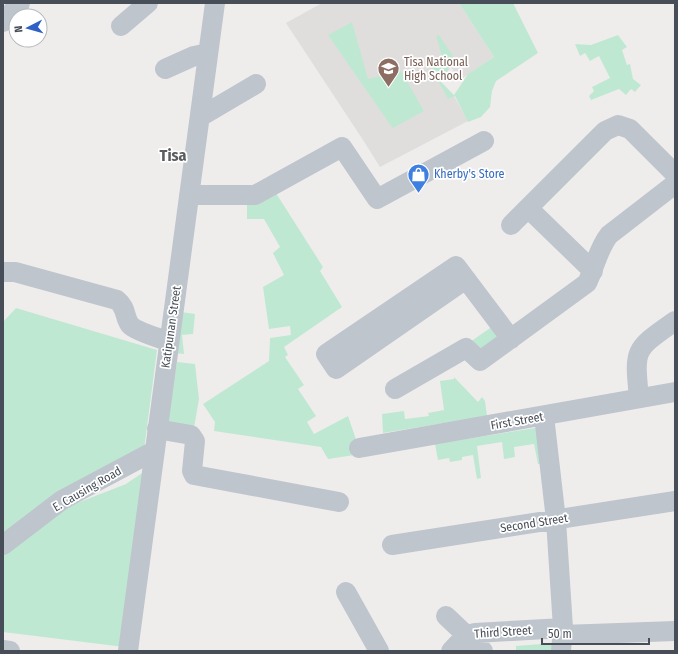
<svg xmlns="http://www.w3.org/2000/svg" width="678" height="654" font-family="'Fira Sans Condensed',sans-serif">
<rect width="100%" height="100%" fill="#efedec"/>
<path fill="#e0dedd" d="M322,3H459L494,57L460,80L451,67L440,81L454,96L468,121L380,167L365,143L286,23Z"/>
<path fill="#bfe8d3" d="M459,3H513L538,53L496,81L492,91L490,107L481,117L468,122L455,96L448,99L429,64L443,60L436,36L439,35L457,62L451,66L440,81L454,95L468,74L494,57Z
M352,22L368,79L401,71L424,111L393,128L391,126L328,35Z
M618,35L627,47L622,50L627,65L630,64L633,79L641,85L635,92L631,89L626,95L619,89L591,100L589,96L594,91L592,87L610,78L599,56L590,61L585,53L580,56L575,44L591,45Z
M274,190L323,267L320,271L342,307L284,347L288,355L285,357L304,385L298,389L316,416L307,422L314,434L348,416L361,454L328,459L321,447L214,431L215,422L203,404L269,361L270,338L291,335L290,326L269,329L263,287L284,275L273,253L280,247L264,219H247V202Z
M16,308L157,350L144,450L3,535V449L4,447L3,445V322Z
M181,312L195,314L193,334L182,335L184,354L175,353Z
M493,326L501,338L479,355L470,342Z
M177,362L195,364L199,399L194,428L166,424Z
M454,377L478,402L482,397L485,401L487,416L383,433L382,414L404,411L405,419L429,416L428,413L444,410L440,381L454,379Z
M535,428L538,430L542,464H538L534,444L514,447L515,457L504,459L502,442L477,446L481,478L477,479L473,455L462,457V460L450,462L449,458L438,460L435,444Z
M145,471L124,647L3,632V555L67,507L126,484Z
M555,643L554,651H516V646Z"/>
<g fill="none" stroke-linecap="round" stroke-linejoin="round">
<path stroke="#bfc5cd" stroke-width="20" d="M3,22L20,3
M121,26L148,3
M165,69L194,56L208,53
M200,117L256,84
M189,195H255L342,147L377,199L484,141
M528,208L593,271
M511,225L605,131L618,125L630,129L675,174
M3,272H15L117,300C127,308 124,317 130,325C137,332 159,338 168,341
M466,279L336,369L326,354L456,266C474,290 493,315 511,339
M395,389L466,348L480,361L587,283C595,267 598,249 609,235L675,184
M639,398C634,348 634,350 675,321
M544,416L556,520L563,628L561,651
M157,429L191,435L195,441L192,471L194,475L339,502
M359,448L675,392
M3,545L62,500L154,451
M392,545L675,501
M346,592L379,651
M446,616L483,651
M562,635L675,631
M3,650L10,651
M128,651L215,3
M451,651L466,635L475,633L563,628"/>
</g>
<defs>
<symbol id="school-pin" viewBox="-11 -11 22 30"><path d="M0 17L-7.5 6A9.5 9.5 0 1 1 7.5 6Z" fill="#8d6e63" stroke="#fff"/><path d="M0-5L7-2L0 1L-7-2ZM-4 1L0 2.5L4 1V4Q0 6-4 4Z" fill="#fff"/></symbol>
<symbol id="shop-pin" viewBox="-11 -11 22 30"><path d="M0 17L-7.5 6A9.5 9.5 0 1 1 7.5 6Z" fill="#3f7fe0" stroke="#fff"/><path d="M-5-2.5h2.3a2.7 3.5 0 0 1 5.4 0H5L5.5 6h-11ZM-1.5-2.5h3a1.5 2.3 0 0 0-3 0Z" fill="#fff"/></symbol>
</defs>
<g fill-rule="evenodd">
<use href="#school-pin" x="376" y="56" width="25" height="34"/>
<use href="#shop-pin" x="406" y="162" width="25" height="34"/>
</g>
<g text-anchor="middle" stroke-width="3.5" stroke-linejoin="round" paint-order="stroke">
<g font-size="12" fill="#785e54" stroke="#fff" text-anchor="start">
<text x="404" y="66">Tisa National<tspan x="404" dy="14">High School</tspan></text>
</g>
<g font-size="12" fill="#366cbe" stroke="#fff" text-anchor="start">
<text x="434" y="178">Kherby's Store</text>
</g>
<g font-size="12" fill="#474e57" stroke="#fff">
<text transform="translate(171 327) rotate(-82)" y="4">Katipunan Street</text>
<text transform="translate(517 421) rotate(-10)" y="4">First Street</text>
<text transform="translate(87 489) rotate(-30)" y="4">E. Causing Road</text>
<text transform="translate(534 523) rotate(-9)" y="4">Second Street</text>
<text transform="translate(503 632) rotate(-4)" y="4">Third Street</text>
</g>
<g font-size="16" font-weight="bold" fill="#5a5c60" stroke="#fff">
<text x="173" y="161">Tisa</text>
</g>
</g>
<rect width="678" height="654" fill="none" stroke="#474e57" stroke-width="8"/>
<g transform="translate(28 28) rotate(264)"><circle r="19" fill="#ffffff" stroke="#b5b8bc"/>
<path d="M0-3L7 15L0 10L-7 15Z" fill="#2f60c6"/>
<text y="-6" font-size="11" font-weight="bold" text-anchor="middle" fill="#474e57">N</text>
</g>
<path d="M542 638v6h107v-6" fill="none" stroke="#474e57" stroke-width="2"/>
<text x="548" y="638" font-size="12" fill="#474e57" stroke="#ffffff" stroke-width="3" paint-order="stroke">50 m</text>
</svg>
